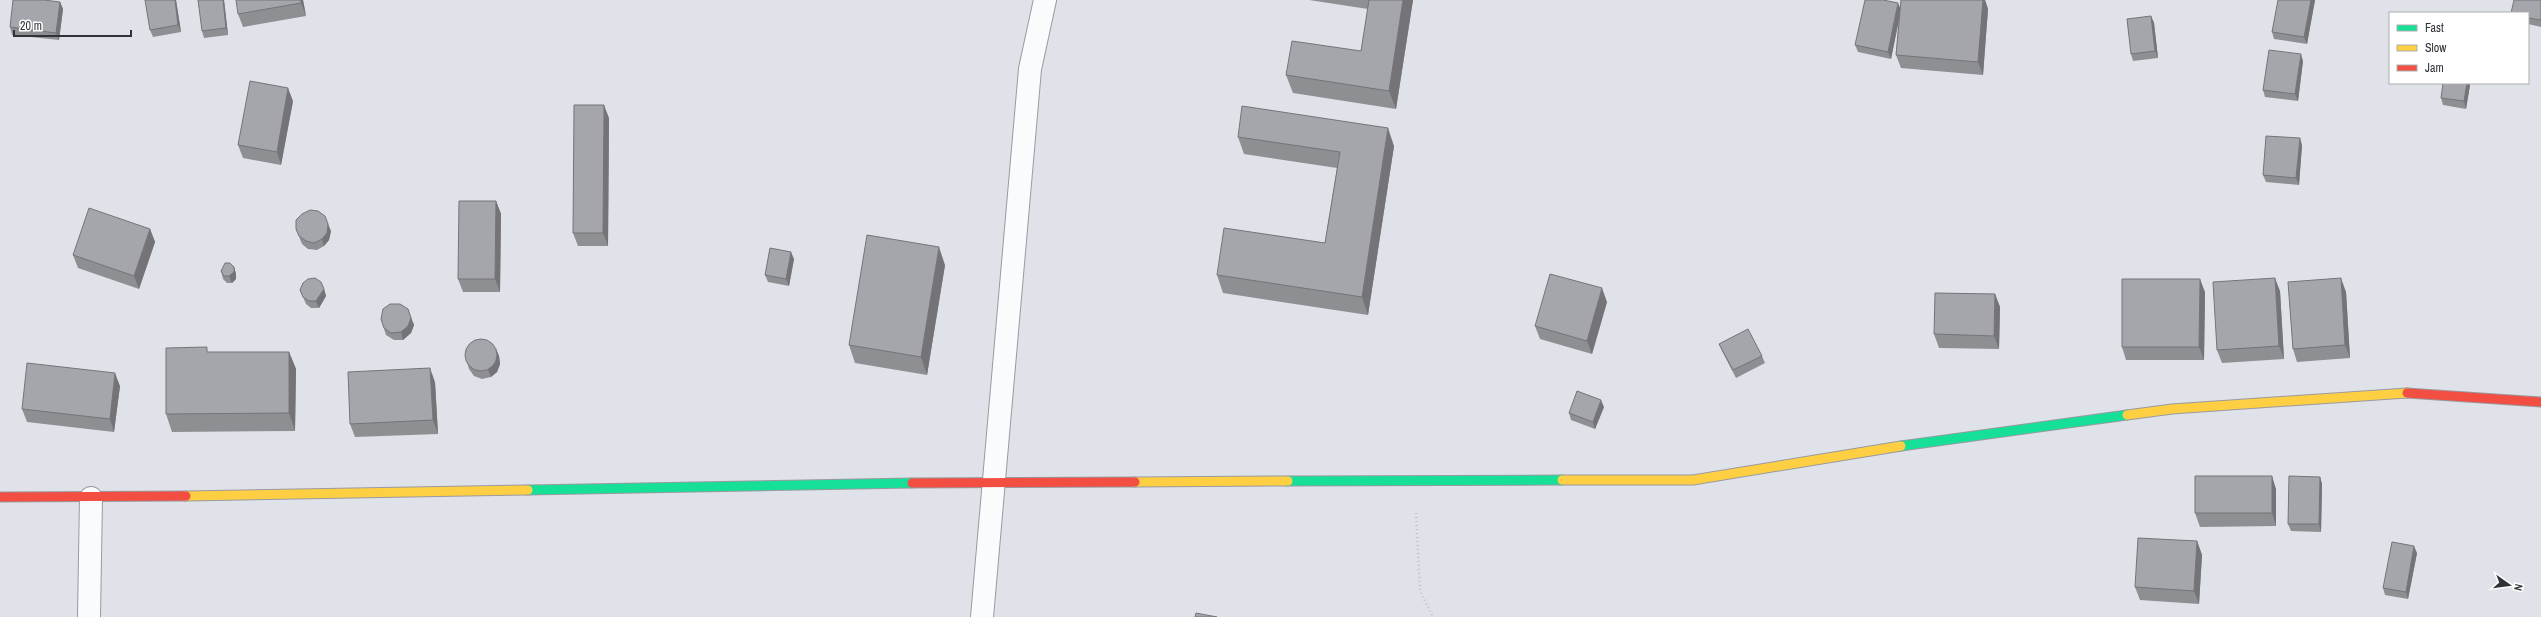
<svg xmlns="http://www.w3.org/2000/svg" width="2541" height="617" font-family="'Archivo Narrow',sans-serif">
<rect width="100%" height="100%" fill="#e0e2e9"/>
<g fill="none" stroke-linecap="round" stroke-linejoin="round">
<defs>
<path id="street" d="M89,617L91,498
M982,617L1030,69L1045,0"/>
<path id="fast" d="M1901,446L2127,415
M1288,481L1562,480
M528,490L912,483"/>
<path id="slow" d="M2127,415L2172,409L2407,393
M1562,480H1693L1901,446
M1135,482L1288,481
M186,496L528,490"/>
<path id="jam" d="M2407,393L2541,402
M912,483L1135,482
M0,497L186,496"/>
</defs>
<use href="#street" stroke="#999aa0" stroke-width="24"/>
<use href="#fast" stroke="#999aa0" stroke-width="11"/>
<use href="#slow" stroke="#999aa0" stroke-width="11"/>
<use href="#jam" stroke="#999aa0" stroke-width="11"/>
<path stroke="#c0c2c3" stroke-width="2.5" stroke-dasharray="1 3" stroke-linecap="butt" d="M1416,513L1420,591L1433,617"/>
<use href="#street" stroke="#fafbfc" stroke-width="22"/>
<use href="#fast" stroke="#16e098" stroke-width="9"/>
<use href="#slow" stroke="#ffcf43" stroke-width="9"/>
<use href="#jam" stroke="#f24e42" stroke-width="9"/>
</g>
<path fill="#8e8f93" d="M176,0L181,32L153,37L150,30Z
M224,0L228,35L204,38L202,31Z
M303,0L306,16L243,27L238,14Z
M1309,0H1413L1396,109L1293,93L1286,75L1361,51L1368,9Z
M1901,0H1985L1988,9L1983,75L1901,68L1896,55L1899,19L1891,59L1858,52L1855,45L1900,8Z
M2278,0H2315L2307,44L2274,39L2272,32Z
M2541,0V27L2528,24V13Z
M60,2L63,9L59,40L12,35L10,27Z
M2151,16L2154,23L2158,58L2133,61L2131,54Z
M2303,61L2298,101L2265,97L2263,90Z
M2470,85L2466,109L2443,105L2441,98Z
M293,101L281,165L243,158L238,145Z
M609,118L608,246H578L573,233Z
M1238,137L1394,146L1368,315L1223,293L1217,275L1325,243L1337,168L1244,154Z
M2302,145L2299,185L2266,182L2263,175Z
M496,201L501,214L500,292H463L458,279Z
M150,229L155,242L139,289L78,268L73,255Z
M296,229L331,231L329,240L324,246L317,250L308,249L302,244Z
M794,259L789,286L768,282L765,275Z
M945,265L927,375L855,363L849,345Z
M234,267L236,274V279L232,283H227L223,279L221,271Z
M324,289L326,296L319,308H311L306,304L300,290Z
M2280,291L2284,359L2222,363L2217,350Z
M2205,292L2204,360H2126L2122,347Z
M2346,292L2350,358L2297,362L2293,349Z
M1995,294L2000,307L1999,349L1939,348L1934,334Z
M1607,302L1592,354L1540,339L1535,326Z
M408,309L414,325L411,333L403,340H394L386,335L381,319Z
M1719,344L1762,356L1765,363L1736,378L1722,351Z
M496,349L499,356L500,364L497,372L491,377L482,379L474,376L469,369L467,362Z
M209,352H289L296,369L295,431L172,432L166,414Z
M435,382L438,434L355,437L350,424Z
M120,386L114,432L27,422L22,409Z
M1604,407L1595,429L1571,420L1569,413Z
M2320,477L2322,484L2321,532L2291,531L2288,524Z
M2276,489V526L2200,527L2195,513Z
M2197,541L2202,555L2199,604L2140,600L2135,587Z
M2417,553L2408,599L2385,595L2383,588Z"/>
<path fill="#747478" d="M175,0H176L181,32L178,25Z
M223,0H224L228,35L226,28Z
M301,0H303L306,16L301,3Z
M1403,0H1413L1396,109L1389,91Z
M1983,0H1985L1988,9L1983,75L1978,62Z
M2311,0H2315L2307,44L2304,37Z
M60,2L63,9L59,40L56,33Z
M1898,3L1901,10L1891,59L1888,52Z
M2151,16L2154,23L2158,58L2155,51Z
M2301,54L2303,61L2298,101L2295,94Z
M2467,83H2469L2470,85L2466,109L2464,101Z
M288,88L293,101L281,165L277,152Z
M604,105L609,118L608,246L603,233Z
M1388,128L1394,146L1368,315L1362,297Z
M2300,138L2302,145L2299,185L2296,178Z
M496,201L501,214L500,292L495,279Z
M328,224L331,231L329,240L324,246L322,239Z
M150,229L155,242L139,289L134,276Z
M939,247L945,265L927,375L921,357Z
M791,252L794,259L789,286L786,279Z
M234,267L236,274V279L232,283L229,276Z
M2275,278L2280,291L2284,359L2279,346Z
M2341,278L2346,292L2350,358L2345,345Z
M2200,279L2205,292L2204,360L2199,347Z
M1602,288L1607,302L1592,354L1587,341Z
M324,289L326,296L319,308L316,301Z
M1995,294L2000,307L1999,349L1994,336Z
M411,318L414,325L411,333L403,340L401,332Z
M496,349L499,356L500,364L497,372L491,377L488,370Z
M289,352L296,369L295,431L289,413Z
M430,368L435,382L438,434L433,420Z
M115,373L120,386L114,432L110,419Z
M1601,400L1604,407L1595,429L1593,422Z
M2272,476L2276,489V526L2272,513Z
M2320,477L2322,484L2321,532L2319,524Z
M2197,541L2202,555L2199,604L2194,591Z
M2414,546L2417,553L2408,599L2406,592Z"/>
<path fill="#a5a6ab" stroke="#747478" d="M13,0H44L60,2L56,33L10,27Z
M145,0H175L178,25L150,30Z
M198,0H223L226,28L202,31Z
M236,0H301V3L238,14Z
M1369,0H1403L1389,91L1286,75L1292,41L1361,51Z
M1865,0H1883L1898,3L1888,52L1855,45Z
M1901,0H1983L1978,62L1896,55Z
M2278,0H2311L2304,37L2272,32Z
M2514,0H2541V20L2528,18V13H2511Z
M2151,16L2155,51L2131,54L2127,19Z
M2269,50L2301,54L2295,94L2263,90Z
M250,81L288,88L277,152L238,145Z
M2443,83H2467L2464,101L2441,98Z
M574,105H604L603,233H573Z
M1242,106L1388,128L1362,297L1217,275L1224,228L1325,243L1340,152L1238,137Z
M2266,136L2300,138L2296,178L2263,175Z
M459,201H496L495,279H458Z
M89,208L150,229L134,276L73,255Z
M310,210L318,211L325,216L328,224L327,233L322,239L314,243L306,241L299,236L296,229V220L302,214Z
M867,235L939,247L921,357L849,345Z
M770,248L791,252L786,279L765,275Z
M225,263H230L234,267V272L229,276H224L221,271Z
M1550,274L1602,288L1587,341L1535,326Z
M315,278L321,282L324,289L316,301H309L303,297L300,290L303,283L308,279Z
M2275,278L2279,346L2217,350L2213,282Z
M2341,278L2345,345L2293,349L2288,282Z
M2122,279H2200L2199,347H2122Z
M1935,293L1995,294L1994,336L1934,334Z
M390,304H400L408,309L411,318L408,326L401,332L391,333L384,328L381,319L383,309Z
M1748,329L1762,356L1733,370L1719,344Z
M465 355a16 16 0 1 1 32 0a16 16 0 1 1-32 0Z
M207,347V352H289V413L166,414V348Z
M27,363L115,373L110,419L22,409Z
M430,368L433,420L350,424L348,372Z
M1577,391L1601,400L1593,422L1569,413Z
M2195,476H2272V513H2195Z
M2289,476L2320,477L2319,524H2288Z
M2138,538L2197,541L2194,591L2135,587Z
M2392,542L2414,546L2406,592L2383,588Z
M1196,613L1217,617H1195Z"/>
<rect x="2389" y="12" width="140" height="72" fill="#ffffff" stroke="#acadaf"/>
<rect x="2397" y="25" width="20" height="6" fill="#16e098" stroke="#acadaf"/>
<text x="2425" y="32" font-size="12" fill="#303237">Fast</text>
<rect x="2397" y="45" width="20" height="6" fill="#ffcf43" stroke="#acadaf"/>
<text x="2425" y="52" font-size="12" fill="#303237">Slow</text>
<rect x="2397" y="65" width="20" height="6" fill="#f24e42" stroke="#acadaf"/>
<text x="2425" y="72" font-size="12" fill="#303237">Jam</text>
<g transform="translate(2509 585) rotate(104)" stroke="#ffffff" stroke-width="3" paint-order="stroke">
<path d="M0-3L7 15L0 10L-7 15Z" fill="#303237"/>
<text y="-6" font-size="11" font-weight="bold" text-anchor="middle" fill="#303237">N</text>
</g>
<path d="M14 30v6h117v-6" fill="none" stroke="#303237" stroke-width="2"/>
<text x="20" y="30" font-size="12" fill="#303237" stroke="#ffffff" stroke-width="3" paint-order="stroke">20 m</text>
</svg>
